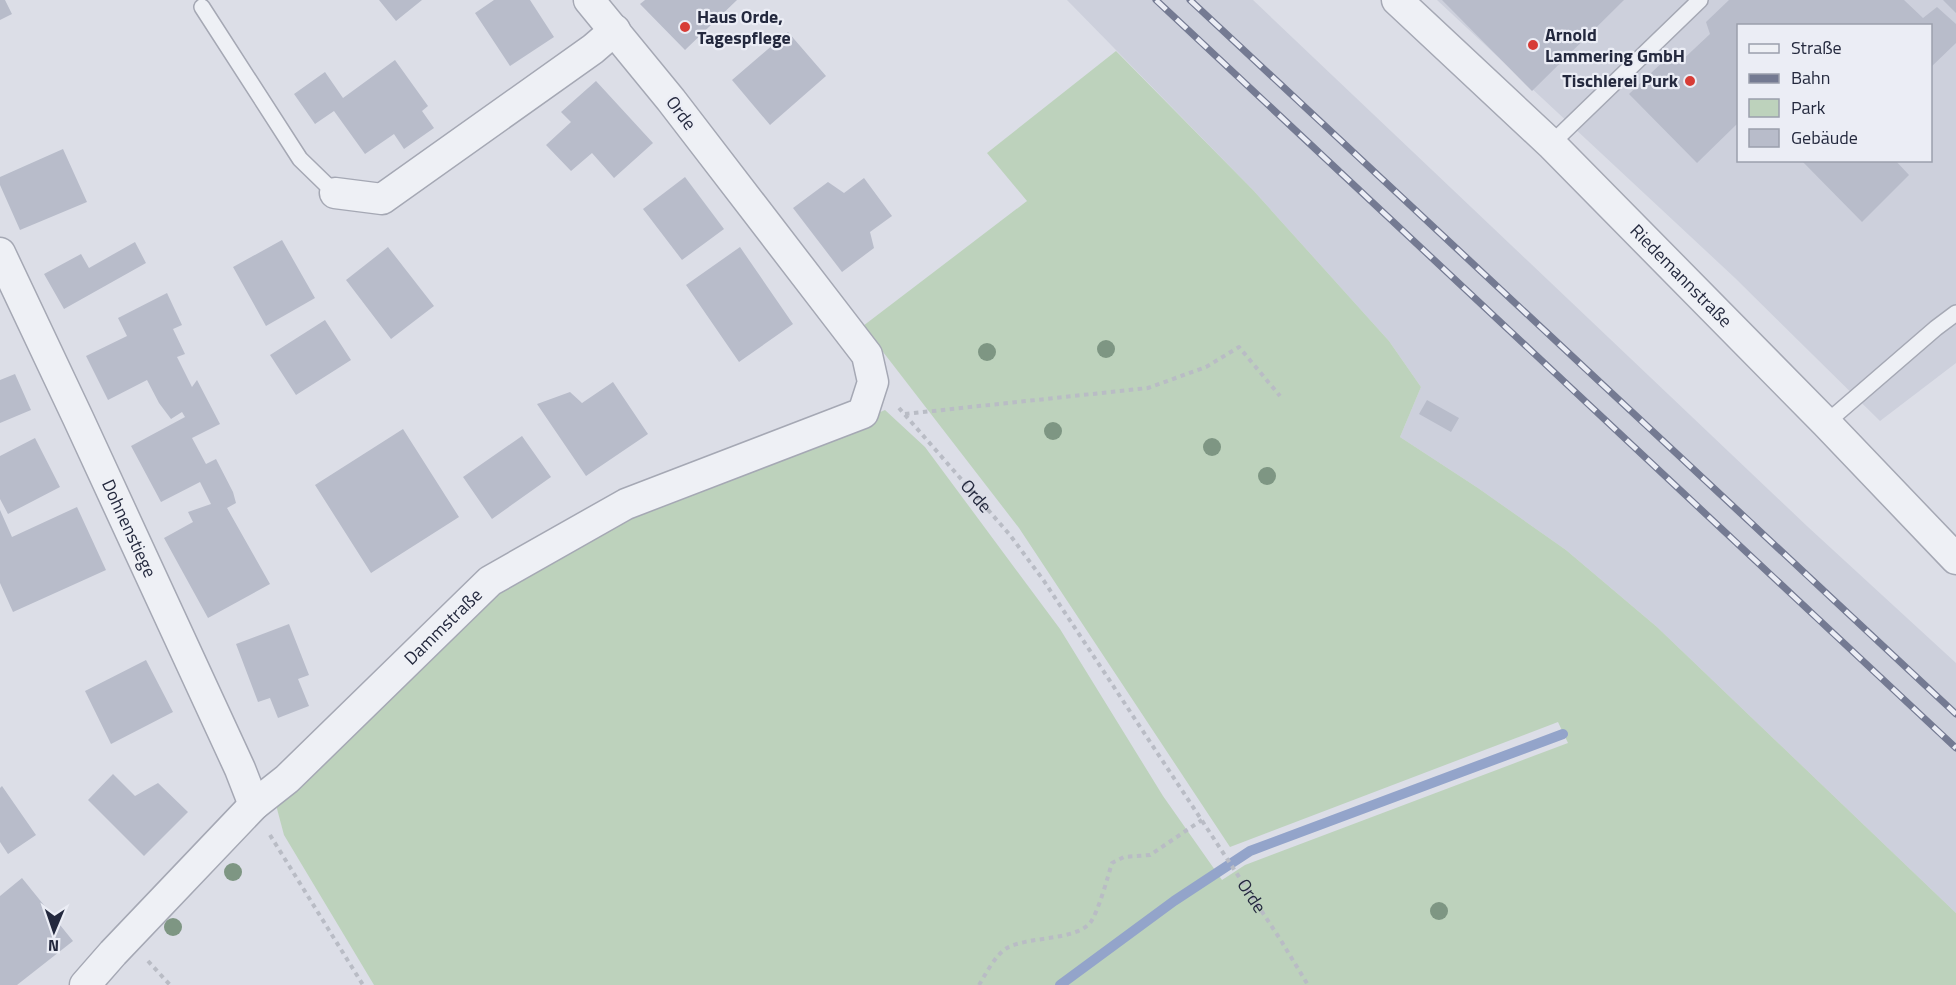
<svg xmlns="http://www.w3.org/2000/svg" width="1956" height="985" font-family="'Titillium Web',sans-serif">
<rect width="100%" height="100%" fill="#dcdee7"/>
<path fill="#cdd0dc" fill-rule="evenodd" d="M1067,0H1253L1808,527L1956,663V913L1657,627L1566,550L1478,488L1400,437L1421,387L1389,341L1253,190Z
M1437,0H1956V363L1880,421L1735,278ZM1738,26H1930V160H1738Z"/>
<path fill="#bdd2bc" d="M1116,51L1253,190L1389,341L1421,387L1400,437L1478,488L1566,550L1657,627L1956,913V985H374L284,835L276,805L498,594L633,515L885,410L925,447L1060,629L1163,796L1222,880L1245,865L1568,743L1558,722L1230,847L1019,528L863,326L1027,201L987,153Z"/>
<g fill="none" stroke-linecap="round" stroke-linejoin="round">
<path stroke="#93a4ca" stroke-width="10" d="M1060,985L1174,901L1250,851L1563,734"/>
</g>
<path fill="#b8bcca" d="M0,0H5L12,14L0,20Z
M379,0H422L396,21Z
M494,0H530L554,37L510,66L475,13Z
M645,0H737L685,50L640,4Z
M1442,0H1624L1532,91Z
M1729,0H1904L1923,18L1937,7L1956,24V43L1930,68V26H1738V126L1737,124L1697,163L1629,94L1670,55L1678,64L1710,34L1706,22Z
M1943,0H1956V13Z
M788,32L826,76L770,125L732,80Z
M395,60L428,106L422,111L434,128L404,149L394,134L365,154L334,111L315,124L294,94L325,72L343,98Z
M596,81L653,143L614,178L592,153L571,171L546,145L571,122L561,112Z
M63,149L87,202L20,230L0,185V177Z
M1801,160H1895L1909,175L1862,222Z
M685,177L724,229L682,260L643,209Z
M864,178L892,216L870,232L874,248L842,272L793,208L828,182L844,193Z
M282,240L315,298L266,326L233,267Z
M135,242L146,263L64,309L44,274L81,254L89,268Z
M388,247L434,306L391,339L346,280Z
M740,247L793,324L739,362L686,285Z
M167,293L182,325L173,329L185,354L177,357L192,387L197,380L220,424L192,438L206,464L216,459L233,492L236,503L227,508L270,584L208,618L164,538L193,522L188,512L211,504L200,482L161,502L131,446L185,417L182,412L171,419L159,403L147,380L108,400L86,356L127,336L118,318Z
M325,320L351,360L296,395L270,355Z
M15,374L31,410L0,423V380Z
M613,382L648,434L586,476L537,404L570,392L582,403Z
M1427,400L1459,418L1451,432L1419,414Z
M403,429L459,517L371,573L315,485Z
M522,436L551,477L492,519L463,477Z
M35,438L60,487L8,514L0,499V456Z
M77,507L106,570L13,612L0,583V510L12,537Z
M289,624L309,675L298,679L309,706L278,718L270,698L258,702L236,644Z
M146,660L173,712L111,744L85,691Z
M113,774L135,796L158,783L188,812L144,856L88,800Z
M2,786L36,835L8,854L0,842V788Z
M22,878L73,941L17,985H0V896Z"/>
<g fill="none" stroke-linecap="round" stroke-linejoin="round">
<defs>
<path id="lane" d="M202,7L300,159L335,193
M1551,144L1700,0
M1826,423L1936,328L1956,313"/>
<g id="street">
<path id="s2" d="M1397,0L1551,144L1826,423L1956,559"/>
<path d="M335,193L382,199L593,49L615,30"/>
<path id="s3" d="M0,253L78,418L240,769L254,805"/>
<path id="s4" d="M85,985L113,953L254,805L287,779L490,581L626,504L863,413L873,382L867,355L671,100L589,0"/>
</g>
</defs>
<use href="#lane" stroke="#a5a8b4" stroke-width="18"/>
<use href="#street" stroke="#a5a8b4" stroke-width="33"/>
<g stroke="#b9bcc5" stroke-width="4" stroke-dasharray="4.5 4.5" stroke-linecap="butt">
<path id="s1" d="M899,408L1010,535L1044,581L1280,939L1308,985"/>
<path d="M905,414L1148,388L1206,367L1239,347L1280,396"/>
<path d="M270,835L363,985"/>
<path d="M148,961L170,985"/>
<path d="M979,985C985,975 996,954 1007,948C1029,936 1074,941 1090,923C1098,913 1108,876 1112,863L1124,857L1150,855L1202,820"/>
</g>
<use href="#lane" stroke="#eef0f5" stroke-width="15"/>
<use href="#street" stroke="#eef0f5" stroke-width="30"/>
<defs>
<path id="rail" d="M1156,0L1956,748
M1190,0L1956,714"/>
</defs>
<use href="#rail" stroke="#747a92" stroke-width="7"/>
<use href="#rail" stroke="#ebedf5" stroke-width="4.5" stroke-dasharray="14" stroke-linecap="butt"/>
</g>
<g fill="#7e9683">
<circle cx="1106" cy="349" r="9"/>
<circle cx="987" cy="352" r="9"/>
<circle cx="1053" cy="431" r="9"/>
<circle cx="1212" cy="447" r="9"/>
<circle cx="1267" cy="476" r="9"/>
<circle cx="233" cy="872" r="9"/>
<circle cx="1439" cy="911" r="9"/>
<circle cx="173" cy="927" r="9"/>
</g>
<g fill="#d73c36" stroke="#ebedf5" stroke-width="2">
<circle cx="685" cy="27" r="6"/>
<circle cx="1533" cy="45" r="6"/>
<circle cx="1690" cy="81" r="6"/>
</g>
<g text-anchor="middle" stroke-width="4.5" stroke-linejoin="round" paint-order="stroke">
<g font-size="18" font-weight="bold" fill="#24293e" stroke="#ebedf5" text-anchor="start">
<text x="697" y="23">Haus Orde,<tspan x="697" dy="21">Tagespflege</tspan></text>
<text x="1545" y="41">Arnold<tspan x="1545" dy="21">Lammering GmbH</tspan></text>
<text x="1678" y="87" text-anchor="end">Tischlerei Purk</text>
</g>
<g font-size="18" fill="#24293e" stroke="#ebedf5">
<text transform="translate(681 113) rotate(53)" y="6">Orde</text>
<text dy="6" stroke="none"><textPath href="#s2" startOffset="396">Riedemannstraße</textPath></text>
<text dy="6" stroke="none"><textPath href="#s1" startOffset="117">Orde</textPath></text>
<text dy="6" stroke="none"><textPath href="#s3" startOffset="304">Dohnenstiege</textPath></text>
<text dy="6" stroke="none"><textPath href="#s4" startOffset="507">Dammstraße</textPath></text>
<text dy="6" stroke="none"><textPath href="#s1" startOffset="603">Orde</textPath></text>
</g>
</g>
<rect x="1737" y="24" width="195" height="138" fill="#ebedf5" stroke="#9b9fac" stroke-width="1.5"/>
<rect x="1749" y="44" width="30" height="9" fill="#eef0f5" stroke="#9b9fac" stroke-width="1.5"/>
<text x="1791" y="54" font-size="18" fill="#24293e">Straße</text>
<rect x="1749" y="74" width="30" height="9" fill="#747a92" stroke="#9b9fac" stroke-width="1.5"/>
<text x="1791" y="84" font-size="18" fill="#24293e">Bahn</text>
<rect x="1749" y="99" width="30" height="18" fill="#bdd2bc" stroke="#9b9fac" stroke-width="1.5"/>
<text x="1791" y="114" font-size="18" fill="#24293e">Park</text>
<rect x="1749" y="129" width="30" height="18" fill="#b8bcca" stroke="#9b9fac" stroke-width="1.5"/>
<text x="1791" y="144" font-size="18" fill="#24293e">Gebäude</text>
<g transform="translate(54 931) rotate(182)" stroke="#ebedf5" stroke-width="4.5" paint-order="stroke">
<path d="M0-4.5L10 22L0 15L-10 22Z" fill="#24293e"/>
<text y="-9" font-size="16" font-weight="bold" text-anchor="middle" fill="#24293e">N</text>
</g>
</svg>
